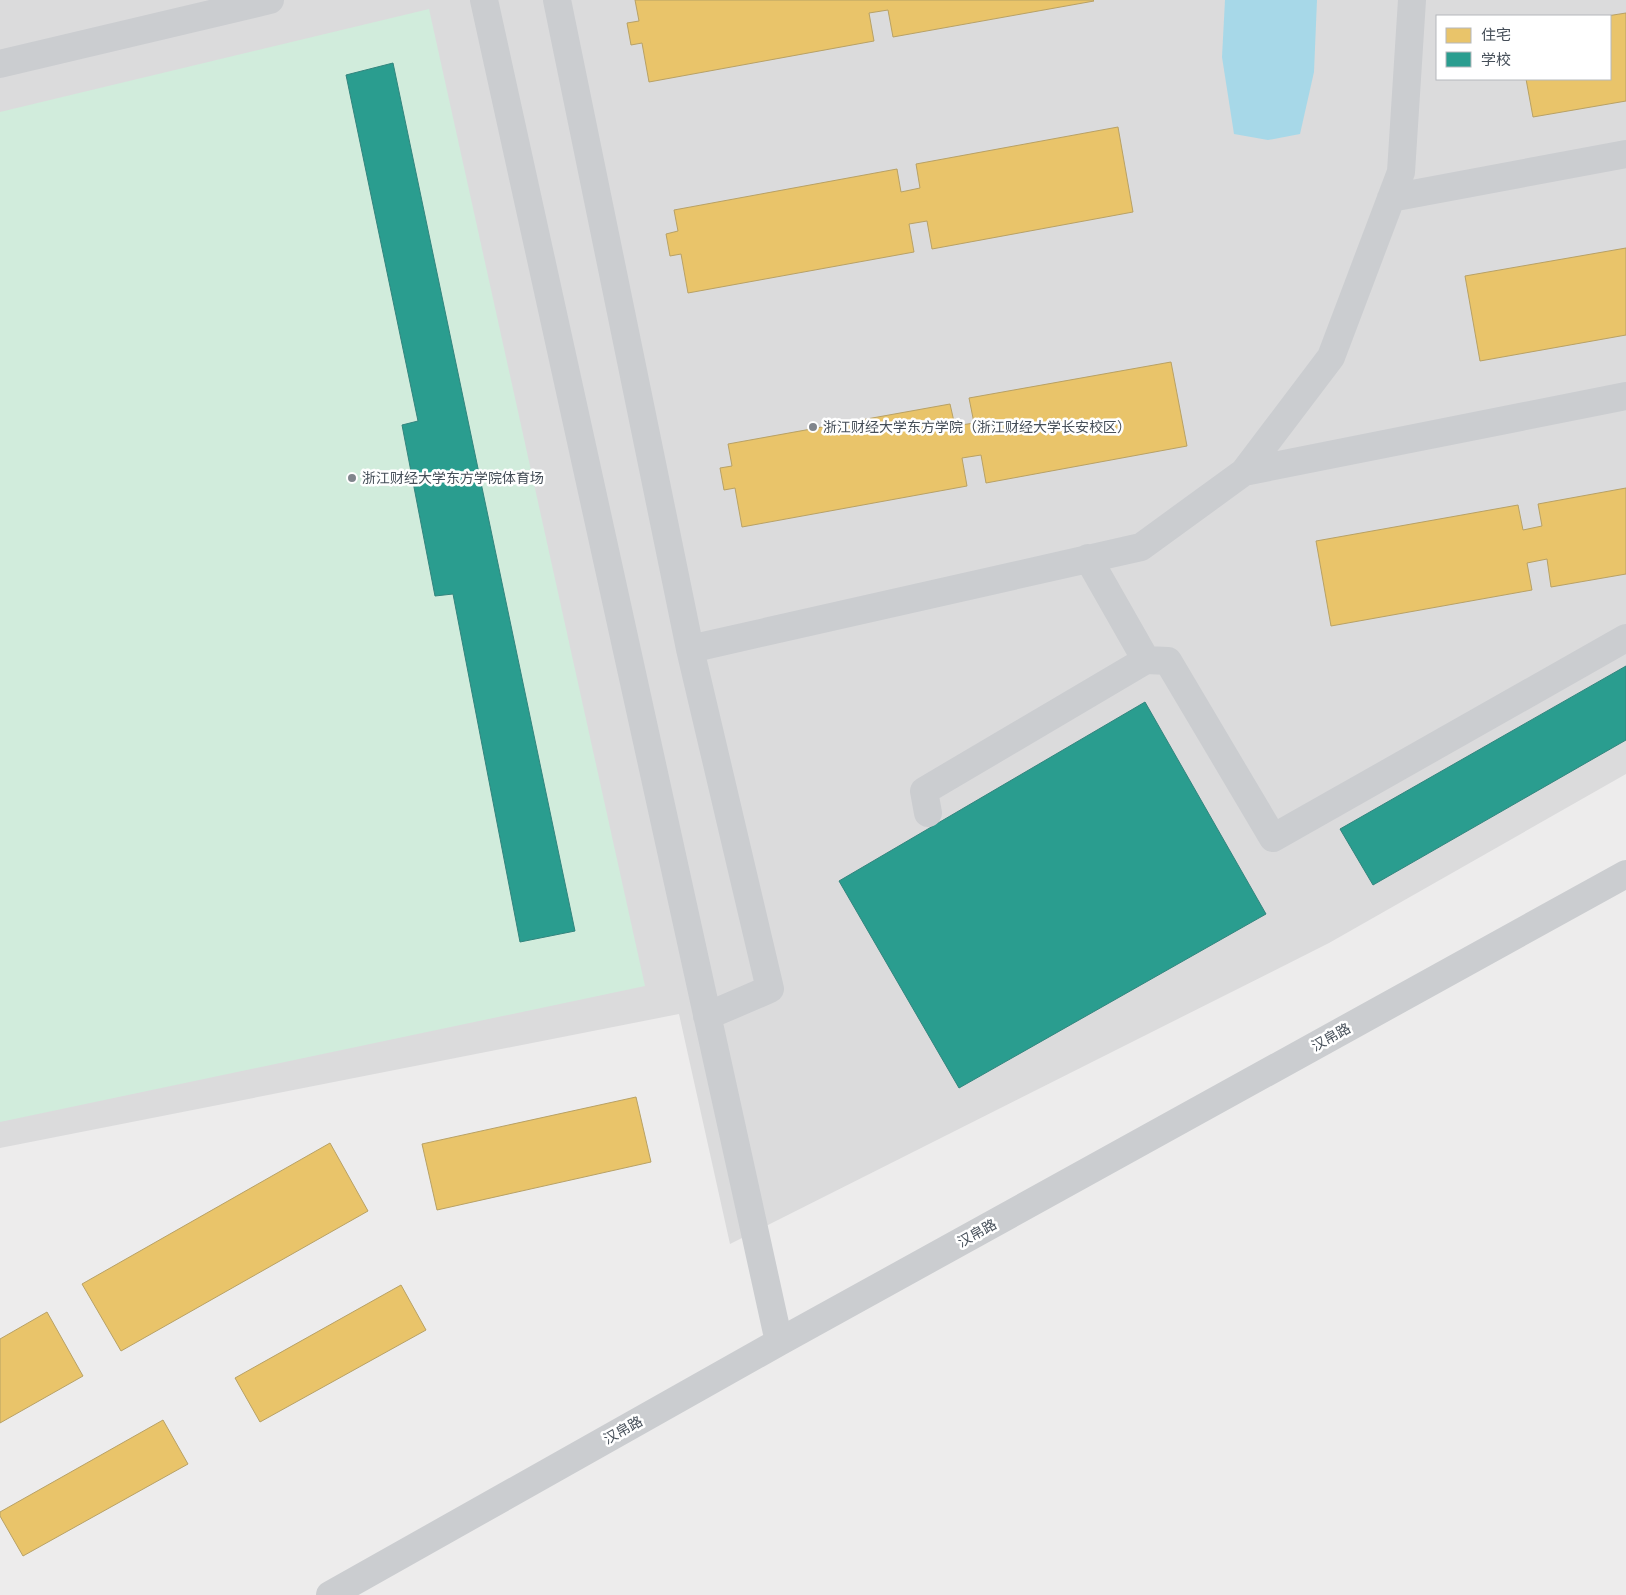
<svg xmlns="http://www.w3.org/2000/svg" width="1626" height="1595" font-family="'DM Sans','Noto Sans SC',sans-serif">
<rect width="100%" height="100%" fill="#edecec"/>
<path fill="#dbdbdc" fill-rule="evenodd" d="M0,0H1626V774L1329,943L730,1244L679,1014L0,1148ZM1437,16H1610V79H1437Z"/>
<path fill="#d1ecdc" d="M429,9L645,986L0,1122V112Z"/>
<path fill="#a7d8e8" d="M1225,0H1317L1314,72L1300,134L1268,140L1234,134L1222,57Z"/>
<path fill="#e9c46a" stroke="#b8a165" d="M635,0H1093L1094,1L893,37L888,10L869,13L874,41L649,82L642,43L631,45L627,23L639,21Z
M1626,13V101L1533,117L1526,79H1610V16H1607Z
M1118,127L1133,212L932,249L927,221L909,224L914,252L688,293L681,254L670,256L666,234L678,231L674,210L897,169L901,192L920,188L916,164Z
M1626,248V335L1480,361L1465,276Z
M1171,362L1187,446L986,483L981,455L962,458L967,486L742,527L735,488L724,490L720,468L732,466L728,444L950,404L955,426L974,423L969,398Z
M1626,488V574L1551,587L1547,559L1527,563L1532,590L1331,626L1316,541L1518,505L1523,530L1542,526L1538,504Z
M636,1097L651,1162L437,1210L422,1144Z
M330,1143L368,1211L121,1351L82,1284Z
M401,1285L426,1330L260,1422L235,1378Z
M47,1312L83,1376L0,1423V1339Z
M163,1420L188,1464L23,1556L0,1516V1512Z"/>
<path fill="#2a9d8f" stroke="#32857e" d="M393,63L575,931L520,942L453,594L435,596L402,425L418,421L346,75Z
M1626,666V740L1373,885L1340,829Z
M1145,702L1266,914L959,1088L839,881Z"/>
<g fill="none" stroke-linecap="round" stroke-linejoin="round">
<path stroke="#cbcdd0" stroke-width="28" d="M484,0L779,1342
M557,0L690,649L1141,547L1244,472L1331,357L1401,172L1412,0
M0,64L270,0
M1391,198L1626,154
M1244,472L1626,396
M690,649L770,989L707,1016
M1146,660L1168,661L1273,838L1626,638
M928,813L924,791L1146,660L1088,558
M330,1595L779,1342L1626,874"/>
</g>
<g fill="#80858c" stroke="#fff" stroke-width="2">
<circle cx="813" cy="427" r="5"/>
<circle cx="352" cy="478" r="5"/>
</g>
<g text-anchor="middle" stroke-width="5" stroke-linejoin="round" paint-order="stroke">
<g font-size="14" fill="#454e58" stroke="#fff" text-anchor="start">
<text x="823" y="432">浙江财经大学东方学院（浙江财经大学长安校区）</text>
<text x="362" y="483">浙江财经大学东方学院体育场</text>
</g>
<g font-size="14" fill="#454e58" stroke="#fff">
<text transform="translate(1331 1037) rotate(-29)" y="5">汉帛路</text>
<text transform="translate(977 1233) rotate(-29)" y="5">汉帛路</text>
<text transform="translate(623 1430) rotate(-29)" y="5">汉帛路</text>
</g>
</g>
<rect x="1436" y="15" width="175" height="65" fill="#ffffff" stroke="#b5b8bc"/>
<rect x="1446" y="28" width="25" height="15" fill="#e9c46a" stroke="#b5b8bc"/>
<text x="1481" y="40" font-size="15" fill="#454e58">住宅</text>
<rect x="1446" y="52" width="25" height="15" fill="#2a9d8f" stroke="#b5b8bc"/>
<text x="1481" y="65" font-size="15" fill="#454e58">学校</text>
</svg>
